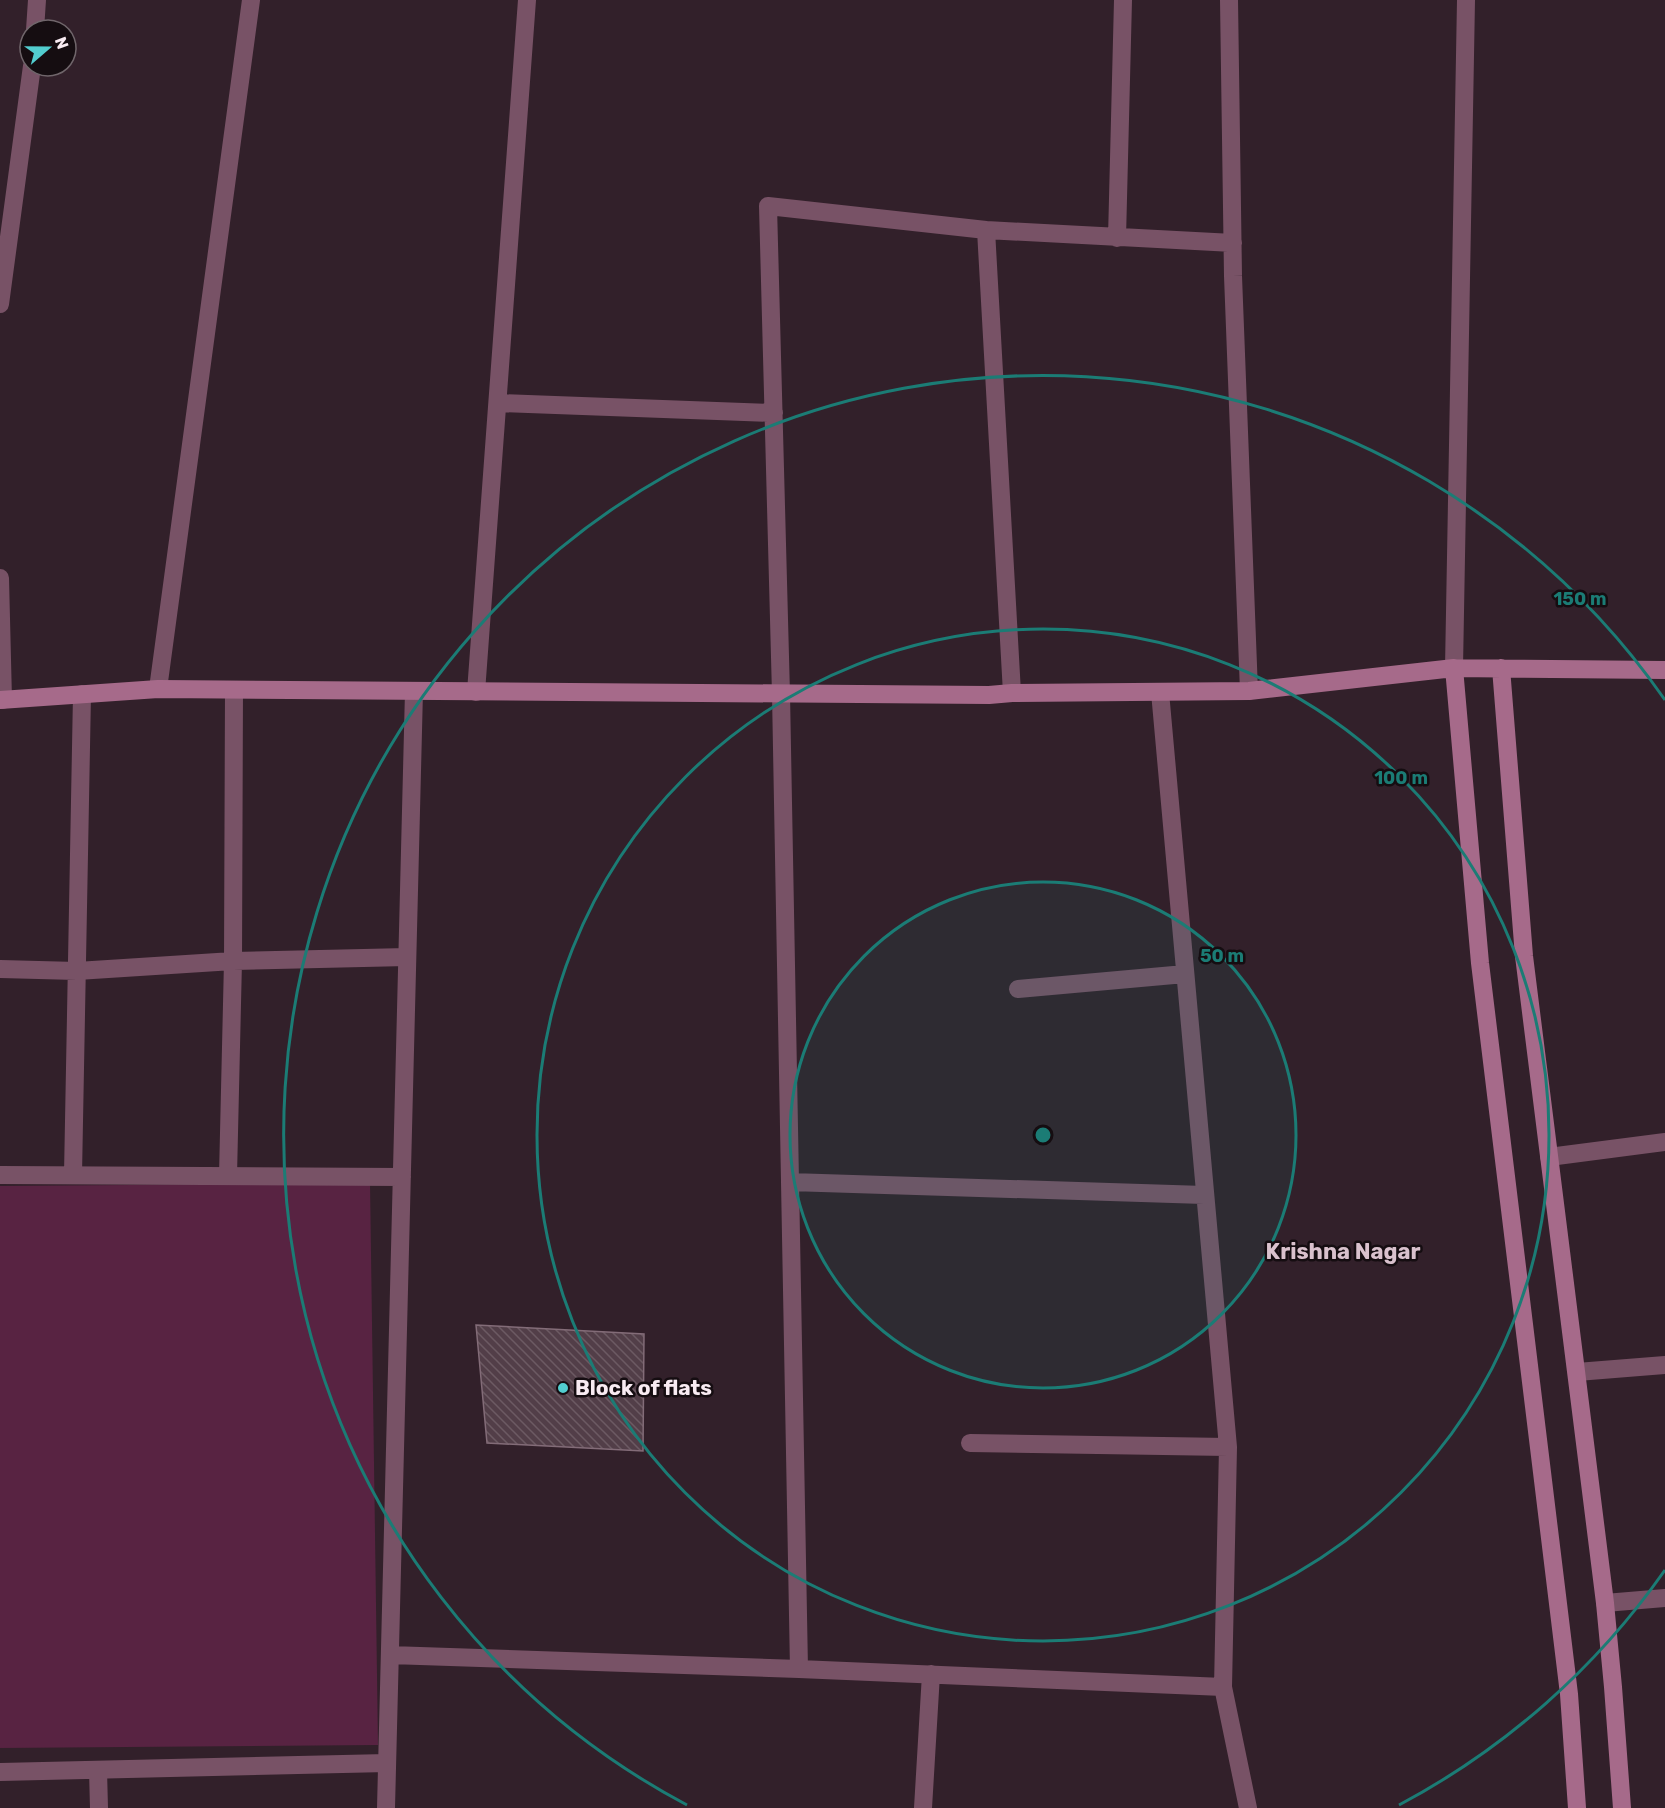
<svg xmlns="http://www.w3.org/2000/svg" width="1665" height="1808" font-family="Rubik,sans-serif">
<defs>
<pattern id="building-back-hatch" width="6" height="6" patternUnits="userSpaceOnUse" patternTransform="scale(1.5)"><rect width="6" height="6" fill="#523e48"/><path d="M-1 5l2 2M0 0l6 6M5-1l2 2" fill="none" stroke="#6c5a63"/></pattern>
</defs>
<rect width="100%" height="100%" fill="#32202a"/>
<path fill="#582342" d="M370,1183L378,1745L0,1748V1186Z"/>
<path fill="url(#building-back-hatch)" stroke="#836c78" stroke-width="1.5" d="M476,1325L644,1334L643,1451L487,1443Z"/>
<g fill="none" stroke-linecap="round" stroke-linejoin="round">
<path stroke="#785266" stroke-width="18" d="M1229,0L1233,276L1249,691
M35,30L37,0
M986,230L1233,243
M1117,238L1123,0
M0,304L32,66
M498,403L774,413
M0,578L3,700
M1454,668L1466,0
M158,689L251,0
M476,692L527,0
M0,969L77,971L233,961L407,957
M1018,989L1185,974
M1549,1157L1665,1142
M0,1175L402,1177
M73,1175L82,694
M228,1176L233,961L234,690
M790,1182L1204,1195
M1577,1372L1665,1365
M970,1443L1228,1447
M1605,1603L1665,1598
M390,1655L799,1669L781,694L768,206L986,230L1012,693
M799,1669L1223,1687L1228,1447L1160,692
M1223,1687L1248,1808
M98,1770L99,1808
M0,1772L387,1763
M386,1808L414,691
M923,1808L931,1674"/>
<path stroke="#a66a8a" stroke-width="18" d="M1454,668L1480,963L1569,1694L1577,1808
M1501,668L1524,956L1605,1603L1613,1687L1622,1808
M0,700L158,689L989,695L1012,693L1249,691L1454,668L1665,670"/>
</g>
<circle cx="1043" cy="1135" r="253" fill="#1b7c75" fill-opacity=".12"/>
<g fill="none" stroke="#1b7c75" stroke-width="3">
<circle cx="1043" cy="1135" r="253"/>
<circle cx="1043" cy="1135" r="506"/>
<path d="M1665 1570A759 759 0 0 1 1399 1805M687 1805A759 759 0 1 1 1665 700"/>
</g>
<circle fill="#52cdcf" stroke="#150d11" stroke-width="2" cx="563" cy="1388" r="6"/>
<g text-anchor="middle" stroke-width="5" stroke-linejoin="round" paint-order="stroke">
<g font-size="21" font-weight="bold" fill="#f8ebf2" stroke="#150d11" text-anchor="start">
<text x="575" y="1395">Block of flats</text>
</g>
<g font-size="22" font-weight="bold" fill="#d9c1cd" stroke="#150d11">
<text x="1343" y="1259">Krishna Nagar</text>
</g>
</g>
<circle cx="1043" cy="1135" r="9" fill="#1b7c75" stroke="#150d11" stroke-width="3"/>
<g font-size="18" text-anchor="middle" font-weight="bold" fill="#1b7c75" stroke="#150d11" stroke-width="5" stroke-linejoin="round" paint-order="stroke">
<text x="1580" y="605">150 m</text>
<text x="1401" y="784">100 m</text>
<text x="1222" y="962">50 m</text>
</g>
<g transform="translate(48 48) rotate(70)"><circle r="28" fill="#150d11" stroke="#70666b" stroke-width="1.5"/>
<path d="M0-4.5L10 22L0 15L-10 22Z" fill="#52cdcf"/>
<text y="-9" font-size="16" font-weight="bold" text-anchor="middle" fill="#f8ebf2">N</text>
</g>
</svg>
